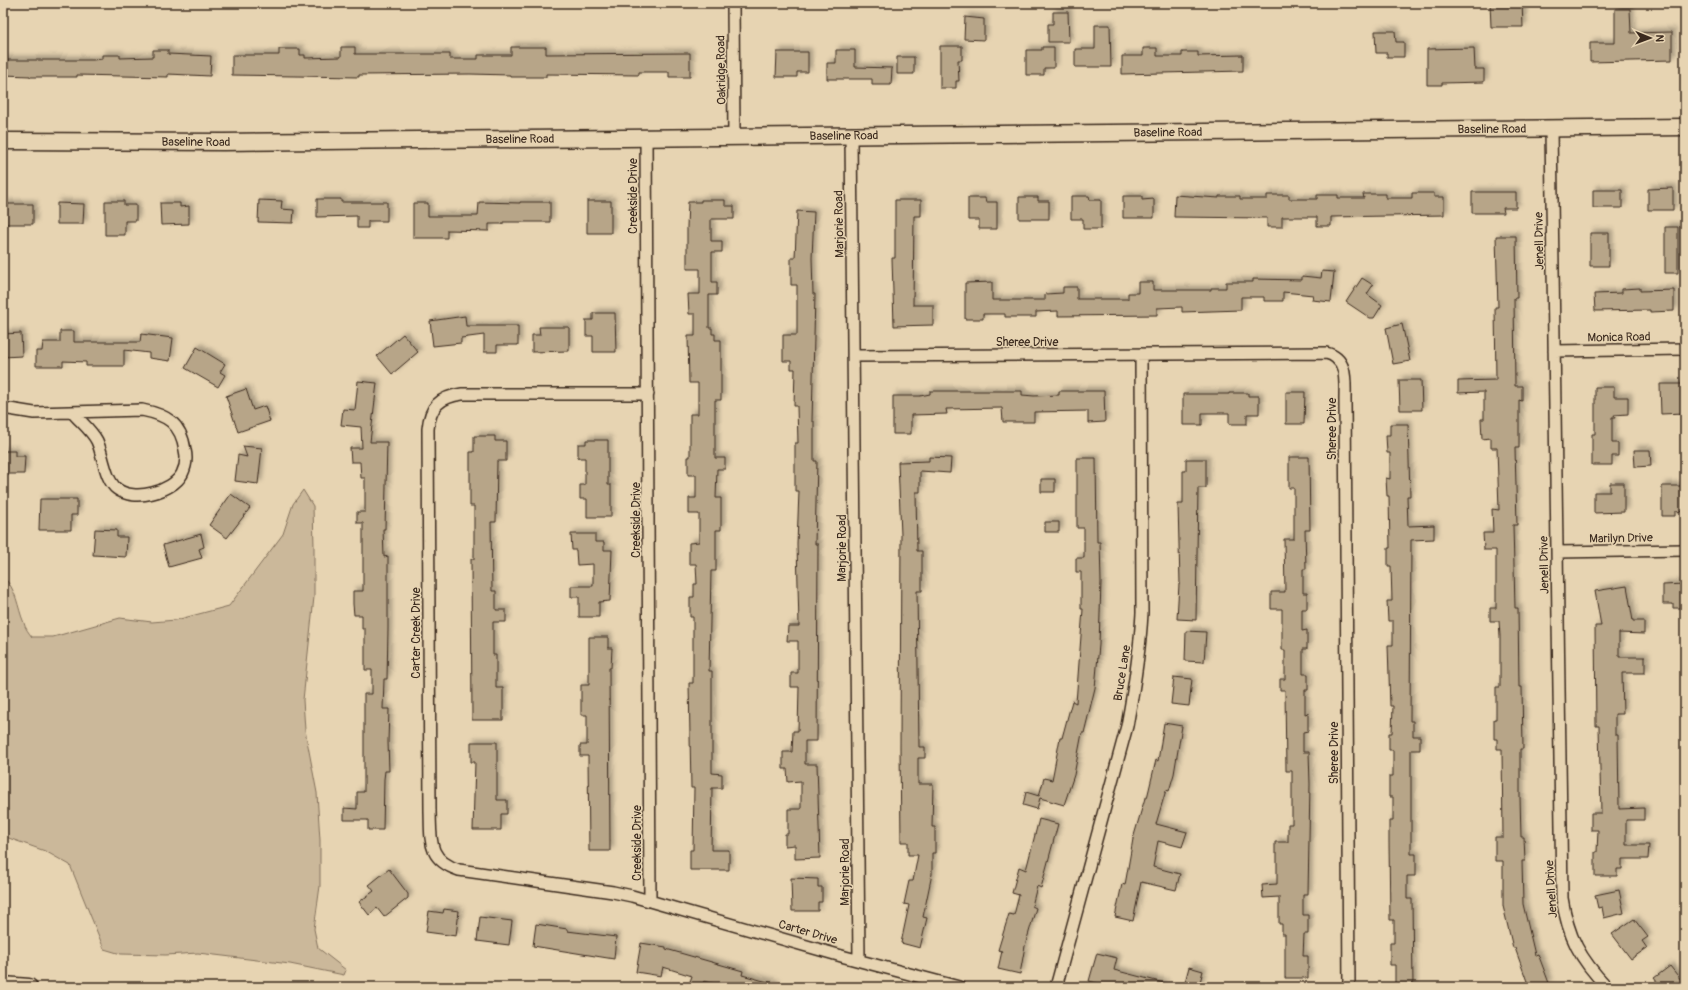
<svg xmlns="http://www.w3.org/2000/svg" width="1688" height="990" font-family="Pangolin,sans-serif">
<defs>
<filter id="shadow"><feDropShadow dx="3.5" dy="-3.5" stdDeviation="2" flood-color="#0004"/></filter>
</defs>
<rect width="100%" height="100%" fill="#e7d4b2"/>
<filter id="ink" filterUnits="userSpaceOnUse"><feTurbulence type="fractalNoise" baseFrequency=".025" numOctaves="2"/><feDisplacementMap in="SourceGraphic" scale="8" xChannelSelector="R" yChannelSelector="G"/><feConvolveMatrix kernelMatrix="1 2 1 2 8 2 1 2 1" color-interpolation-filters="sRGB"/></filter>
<g filter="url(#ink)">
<path fill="#cbb89a" stroke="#83715c" d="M303,490L313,506L314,547V597L303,700L305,730L317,793L320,840V886L314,929L318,948L346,970L344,975L290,964L198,953L166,955L121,954L104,949L70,865L45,851L3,836V577C17,589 17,607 24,623C25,628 29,633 32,637H53L120,618L152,622L176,620L229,606L283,534L293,504Z"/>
<path fill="#b7a588" stroke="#3b2a1e" filter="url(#shadow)" d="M1490,3H1522L1523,27H1491Z
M1615,9H1630L1631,33L1672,32V60L1590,62V43H1615Z
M1053,12H1068L1069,42H1048V24H1053Z
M965,17L984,19V40L964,39Z
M1095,25H1110L1111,67H1075V49H1095Z
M1375,31H1395L1396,42H1404V57H1387V53H1376Z
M940,46H962V60H958L959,81H956V88H940Z
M341,47H355V54H450V59H478V55H511V47H546V54L690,53V77H669V72H639V75L546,74V77H510V75L470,74L359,75V77L232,75V55H279V49H300V55H305V58L341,57Z
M1042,47H1054V68H1044V75H1026V50H1042Z
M1143,48H1157V56H1182V52H1198V56L1243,55V71L1122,74V56H1143Z
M1474,48L1475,69H1484V82L1442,83V85H1427V49Z
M153,50H168V54L211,56L210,76L168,74V77L77,75V77H30V76L3,75V60H93L102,59V55H120V58L153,57Z
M836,50H855V67L892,68L891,85H872V79H827V63H836Z
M777,52H808V72H797V77H776Z
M897,57H914V74H897Z
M1673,188V210H1648V189Z
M1593,190H1622V208H1593Z
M1472,192H1516V208H1503L1504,213H1472Z
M1412,193H1434V197H1444V215L1331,217V226H1317V217H1282V227H1267V218L1174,217L1175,195L1219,198V196H1240V199H1267V195H1289V199H1317V195H1338V198H1364L1363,194H1386V198H1412Z
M1071,196H1089L1090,200H1101V229H1083V219H1071Z
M1123,196H1142V200L1154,199V218H1123Z
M1019,197H1038V201H1049V219H1019Z
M968,198H985L986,202H997V229H979V220H968Z
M317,199H341V202H387V221H368V228H357V216L317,217Z
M259,200L282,201L281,209L294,210L293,223L258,222Z
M701,200H725V206H734V219H711V241H722V252H712V282H717V295H709V328H712V334H715V340H721V400H715V458H725V469H717L716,498H721V530H716V571H711L709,671H712V773L722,774V788H712L711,850H729V870H690V850H693L694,788H691L689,683H693V617H690V597H694V584H697L696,564H689V543L699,542V514H689V498H696V475H688V457H690V414H698V383H689L688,336H695V314H689L688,294H700V269H687V227L688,202H701Z
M895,200H921V216H914L913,305H933V325L894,326L892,258H895Z
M105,201H124V205H136V221H125V235H105Z
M587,201H611V233H587Z
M479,202L520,203V202H550V222H503V224H489V231L447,230V238H413V203H428V216H478Z
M57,203L84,204L83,224H57Z
M160,203H180V207L189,206V224L161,225Z
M4,204H33V224H4Z
M797,211L814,212L812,258L813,294H815L812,421H814V461H817L815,544H818L817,741H805V764H817L820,858L795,859V845L785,846V834H788V809H801V781L788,782L787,769H783V752H792L793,731H798L799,687H791V673H798V641H787L788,626H799L797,544L799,491H795V443H798L797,406H794L795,369H791V361H783V335H797V285H791V258H795Z
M1665,227H1678V273H1665Z
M1590,233H1609V266H1590Z
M1496,236H1516L1517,298H1514L1515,386H1522V401L1519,400V448H1515L1517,525H1513L1515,608H1518L1519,687H1522L1523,749H1520V797L1521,837H1524L1525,861H1522L1523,904L1535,955L1538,954L1549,983L1539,987H1529L1515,948H1513L1503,906V861H1495V837H1503L1502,749H1497V739H1494V719H1496V687H1500V636L1499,621H1490V608H1496V550H1484L1483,533H1493L1492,509L1499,510L1497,448H1491V438L1482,439L1481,419H1484V392L1458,393V381L1496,380L1495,307H1498Z
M1322,271L1334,272L1331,302L1312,300L1313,295L1283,292V301H1264V297H1241V310L1182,312V307L1157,308V315L1058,316V311L1036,312V317H1005V314H983V319H965V283L992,282V300H1045V294L1063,293V287H1077V299H1128V293H1138V282H1153V290H1211V288H1226V282H1253V279L1302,280V276L1321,278Z
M1362,278L1373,285L1367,294L1382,305L1374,318H1370L1346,302Z
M1640,288V291L1674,290V311L1650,312V310L1595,311L1594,294L1622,293V289Z
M593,313H615L616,352H593V336H586V320H593Z
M465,316L466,326H518V345H497V352H484V335L461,338V343L433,346L430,321Z
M1402,324L1410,361L1393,364L1386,328Z
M539,327H569V351L532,352V335H540Z
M60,331H74V342H140L141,334L173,338L170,361L149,358V353L124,350V366H86V362L63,361V366H36V351H42L43,342H60Z
M21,333L22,356L3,357V334Z
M403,334L418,352L392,374L377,356Z
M197,347L225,364L220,372L225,375L218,387L185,368Z
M1399,380H1421L1422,410H1400Z
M358,381L377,383L370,442H387L385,529H383L384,557L388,556V629L387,679H384L383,709H389L388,742L389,771H385L384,779L383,830H368V820H344V808L357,809V792H364V694H372V670H365V629H362V615H354L353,604V591H363V523H357V512H365V478H361L360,462H351L350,448H362L361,427L341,425L343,409L355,410Z
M1660,384H1685V413L1661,414Z
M1595,387H1614V397H1628V414L1614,415L1615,418H1612V443H1618V456H1612V465H1592V434H1595Z
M246,389L253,410L265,406L270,421L238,432L226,396Z
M930,391H1022V395L1034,396L1059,395V391H1104L1105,422L1088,423V411L1034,412V422H1003L1002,408L946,409L947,414L911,415V434H893V396H920L930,394Z
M1286,392H1305L1304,424H1286Z
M1229,393H1248V396H1259V414H1247V424H1229V413H1202V425H1183V394H1229Z
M1390,424H1408L1410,496H1407L1408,526L1434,525V539L1411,540L1410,721H1413V736H1420V750H1411V854H1416V876H1407V899H1412L1413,987H1395V965H1390V943H1394V920H1390L1389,842V821H1393V797H1389V776H1393V750H1389V733H1392L1393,706H1390L1388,645H1393V621H1388L1387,601H1392L1391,566H1388V548H1390L1389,496H1387L1386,478L1390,479V453H1387L1386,435H1390Z
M474,436H495V441H506V461H497L496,522H491L492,591H496V610H506V622H493V655H496V688H503V720H472L471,559H474V506H470V452H474Z
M586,440H608V485H611V517H587V499H580V485H585V458H578V444H586Z
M243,446L262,448L258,484L235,481L238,455L247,457Z
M1634,450H1650L1651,466L1635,467Z
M3,451H15V456H25L24,474H3Z
M929,457L951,458L950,473L920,471V492H916L917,551H922V591H917L919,747H925V758H918V784H933L932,827H935V853H932V874L923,917L927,918L920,948L901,943L909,905L904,904L909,881H913L918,855H908V842H901L900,747L901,535L898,462L929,461Z
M1289,457H1309L1310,530H1305L1306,569H1303V593H1307V609H1302V631L1307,630V649H1303V674H1308V690H1305V714L1308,713V731L1303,732V752H1309L1310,784L1308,894H1303V915H1308V934H1304L1303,956H1308V978H1285V934H1282V924H1279V897L1263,898L1262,885L1277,884V853H1275V842H1288V824H1292V771H1286L1285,690H1280V679H1285V650H1282V609H1271V592H1285L1284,539H1294V488H1289Z
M1077,458H1096L1097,542H1100L1101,582L1099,645L1095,688L1084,733H1082L1074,775L1064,805L1040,798L1037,809L1023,805L1026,792L1039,796L1044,778L1052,780L1060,738H1062L1072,701L1076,703L1083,609H1081V572H1076V558H1084V528H1077Z
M1186,459H1206V488H1198L1196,620L1177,619L1179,584H1180L1178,504H1183V471H1186Z
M1041,479H1055V492H1041Z
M1610,483H1624V512L1594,513V492H1610Z
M1662,486H1685V511L1675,512V516H1662Z
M231,494L250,508L227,538L209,525Z
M40,499H77V515H71V530H39Z
M1045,522H1059V532H1045Z
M95,529L117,530V537H127L126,557L93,555Z
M201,534L204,547L199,549L202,558L169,567L163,545Z
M571,534H595V542H604V550H612L610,601L599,602V617H579V597H571V586H593V564L577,565L576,550H572Z
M1685,584V608H1673V604H1663V585Z
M1627,586L1633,621H1644V634L1619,633V657H1645V673H1622L1623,714H1615V735H1618L1619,809L1644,808V820H1626V845H1649L1648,859H1622V869H1617V876H1595V852H1597L1598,830H1591V813H1601L1599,726H1596L1595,626H1601L1595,591Z
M1186,631L1206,632L1204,662L1185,661Z
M589,637H608V648H612L611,668H609L610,851H589L588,756H580V745H587V715H581V685H589Z
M1174,677L1192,679L1189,706L1171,704Z
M1164,723L1182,726L1174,774L1169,791L1166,790L1156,824L1187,832L1182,847L1158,841L1153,867L1180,874L1176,890L1141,882L1133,921L1115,917L1122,884L1125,885L1133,839L1145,798H1147L1156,760L1158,761Z
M471,742H497V800H507V814H501V830H473L475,762H471Z
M1039,819L1058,824L1041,888L1037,886L1032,906L1036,908L1025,946L1020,974L998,969L1002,951L998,950L1009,914L1014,915L1019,895L1012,893L1019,867L1026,870Z
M389,869L408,894V898L384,917L377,908L369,915L359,902L374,891L369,885Z
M791,878L818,879V887H822V902H818V911H792Z
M1619,890L1624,913L1604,918L1602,907L1598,908L1595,895Z
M444,909L459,911L456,936L426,932L429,911L443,913Z
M480,917L512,921L509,945L477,941Z
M1634,919L1648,937L1642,941L1647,948L1631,959L1612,934Z
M536,924L567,929V931L616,937L614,959L533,946Z
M641,943L666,947V949L743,971L742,975L775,984L774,987H727L704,981L702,987H688L692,976L663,967L661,976L636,972Z
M1097,953L1117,958L1114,970L1164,983V987H1111L1089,981Z
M1670,966L1685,985V987H1661L1654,978Z
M1189,967L1203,971L1199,986L1185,982Z"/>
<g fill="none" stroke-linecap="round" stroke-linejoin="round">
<defs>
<path id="street" d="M733,3L734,137
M1551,129L1562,898C1568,937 1580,959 1607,987
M851,136L859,960
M646,138L650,901
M1554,351L1685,349
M853,356L1326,353C1348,358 1345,381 1345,400L1349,987
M648,394H462C439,397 430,407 428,429L430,811C431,840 427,860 459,870L613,892L632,896L845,957L959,987
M3,408L34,413L142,410C167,415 181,423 185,450C187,458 186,466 182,474C172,492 134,502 117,489C105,480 103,454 97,441C92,431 81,422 73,413
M1557,552L1685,550
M1056,987L1127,726C1134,688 1140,652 1142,613L1141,354"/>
<g id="secondary">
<path id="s1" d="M3,141L224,142L1685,127"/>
<path d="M3,985L29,987"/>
</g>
</defs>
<use href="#street" stroke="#3b2a1e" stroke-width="14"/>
<use href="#secondary" stroke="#3b2a1e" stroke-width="19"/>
<use href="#street" stroke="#e7d4b2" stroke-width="11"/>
<use href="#secondary" stroke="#e7d4b2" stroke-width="16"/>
</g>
</g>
<g text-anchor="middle" stroke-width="3" stroke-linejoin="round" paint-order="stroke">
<g font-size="12" fill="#3b2a1e" stroke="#e7d4b2">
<text transform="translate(721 70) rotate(-91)" y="4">Oakridge Road</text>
<text dy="4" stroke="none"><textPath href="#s1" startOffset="1489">Baseline Road</textPath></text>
<text dy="4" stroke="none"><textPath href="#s1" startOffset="1165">Baseline Road</textPath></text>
<text dy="4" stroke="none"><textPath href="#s1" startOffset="841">Baseline Road</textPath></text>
<text dy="4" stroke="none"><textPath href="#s1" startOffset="517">Baseline Road</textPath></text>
<text dy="4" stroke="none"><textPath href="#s1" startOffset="193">Baseline Road</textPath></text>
<text transform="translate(633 196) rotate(-90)" y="4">Creekside Drive</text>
<text transform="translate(839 224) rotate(-91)" y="4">Marjorie Road</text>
<text transform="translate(1539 241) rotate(-91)" y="4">Jenell Drive</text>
<text transform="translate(1619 337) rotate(-1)" y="4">Monica Road</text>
<text x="1027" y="346">Sheree Drive</text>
<text transform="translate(1332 429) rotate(-90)" y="4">Sheree Drive</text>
<text transform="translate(636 520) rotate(-90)" y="4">Creekside Drive</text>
<text transform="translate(1621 538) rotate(-1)" y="4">Marilyn Drive</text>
<text transform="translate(842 548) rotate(-90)" y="4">Marjorie Road</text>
<text transform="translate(1544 565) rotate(-91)" y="4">Jenell Drive</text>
<text transform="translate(416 633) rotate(-90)" y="4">Carter Creek Drive</text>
<text transform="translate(1122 673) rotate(-81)" y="4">Bruce Lane</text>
<text transform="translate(1334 753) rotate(-90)" y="4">Sheree Drive</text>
<text transform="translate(637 843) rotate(-90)" y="4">Creekside Drive</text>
<text transform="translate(845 872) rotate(-90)" y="4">Marjorie Road</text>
<text transform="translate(1551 889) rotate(-94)" y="4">Jenell Drive</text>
<text transform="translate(808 932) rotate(16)" y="4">Carter Drive</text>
</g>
</g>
<rect width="1688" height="990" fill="none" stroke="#e7d4b2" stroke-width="16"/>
<rect x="8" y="8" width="1672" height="974" fill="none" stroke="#3b2a1e" stroke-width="1.5" filter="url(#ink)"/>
<g transform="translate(1650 38) rotate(91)" stroke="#e7d4b2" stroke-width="3" paint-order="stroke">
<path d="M0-3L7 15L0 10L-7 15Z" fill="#3b2a1e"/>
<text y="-6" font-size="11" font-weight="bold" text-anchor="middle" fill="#3b2a1e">N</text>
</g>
</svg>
